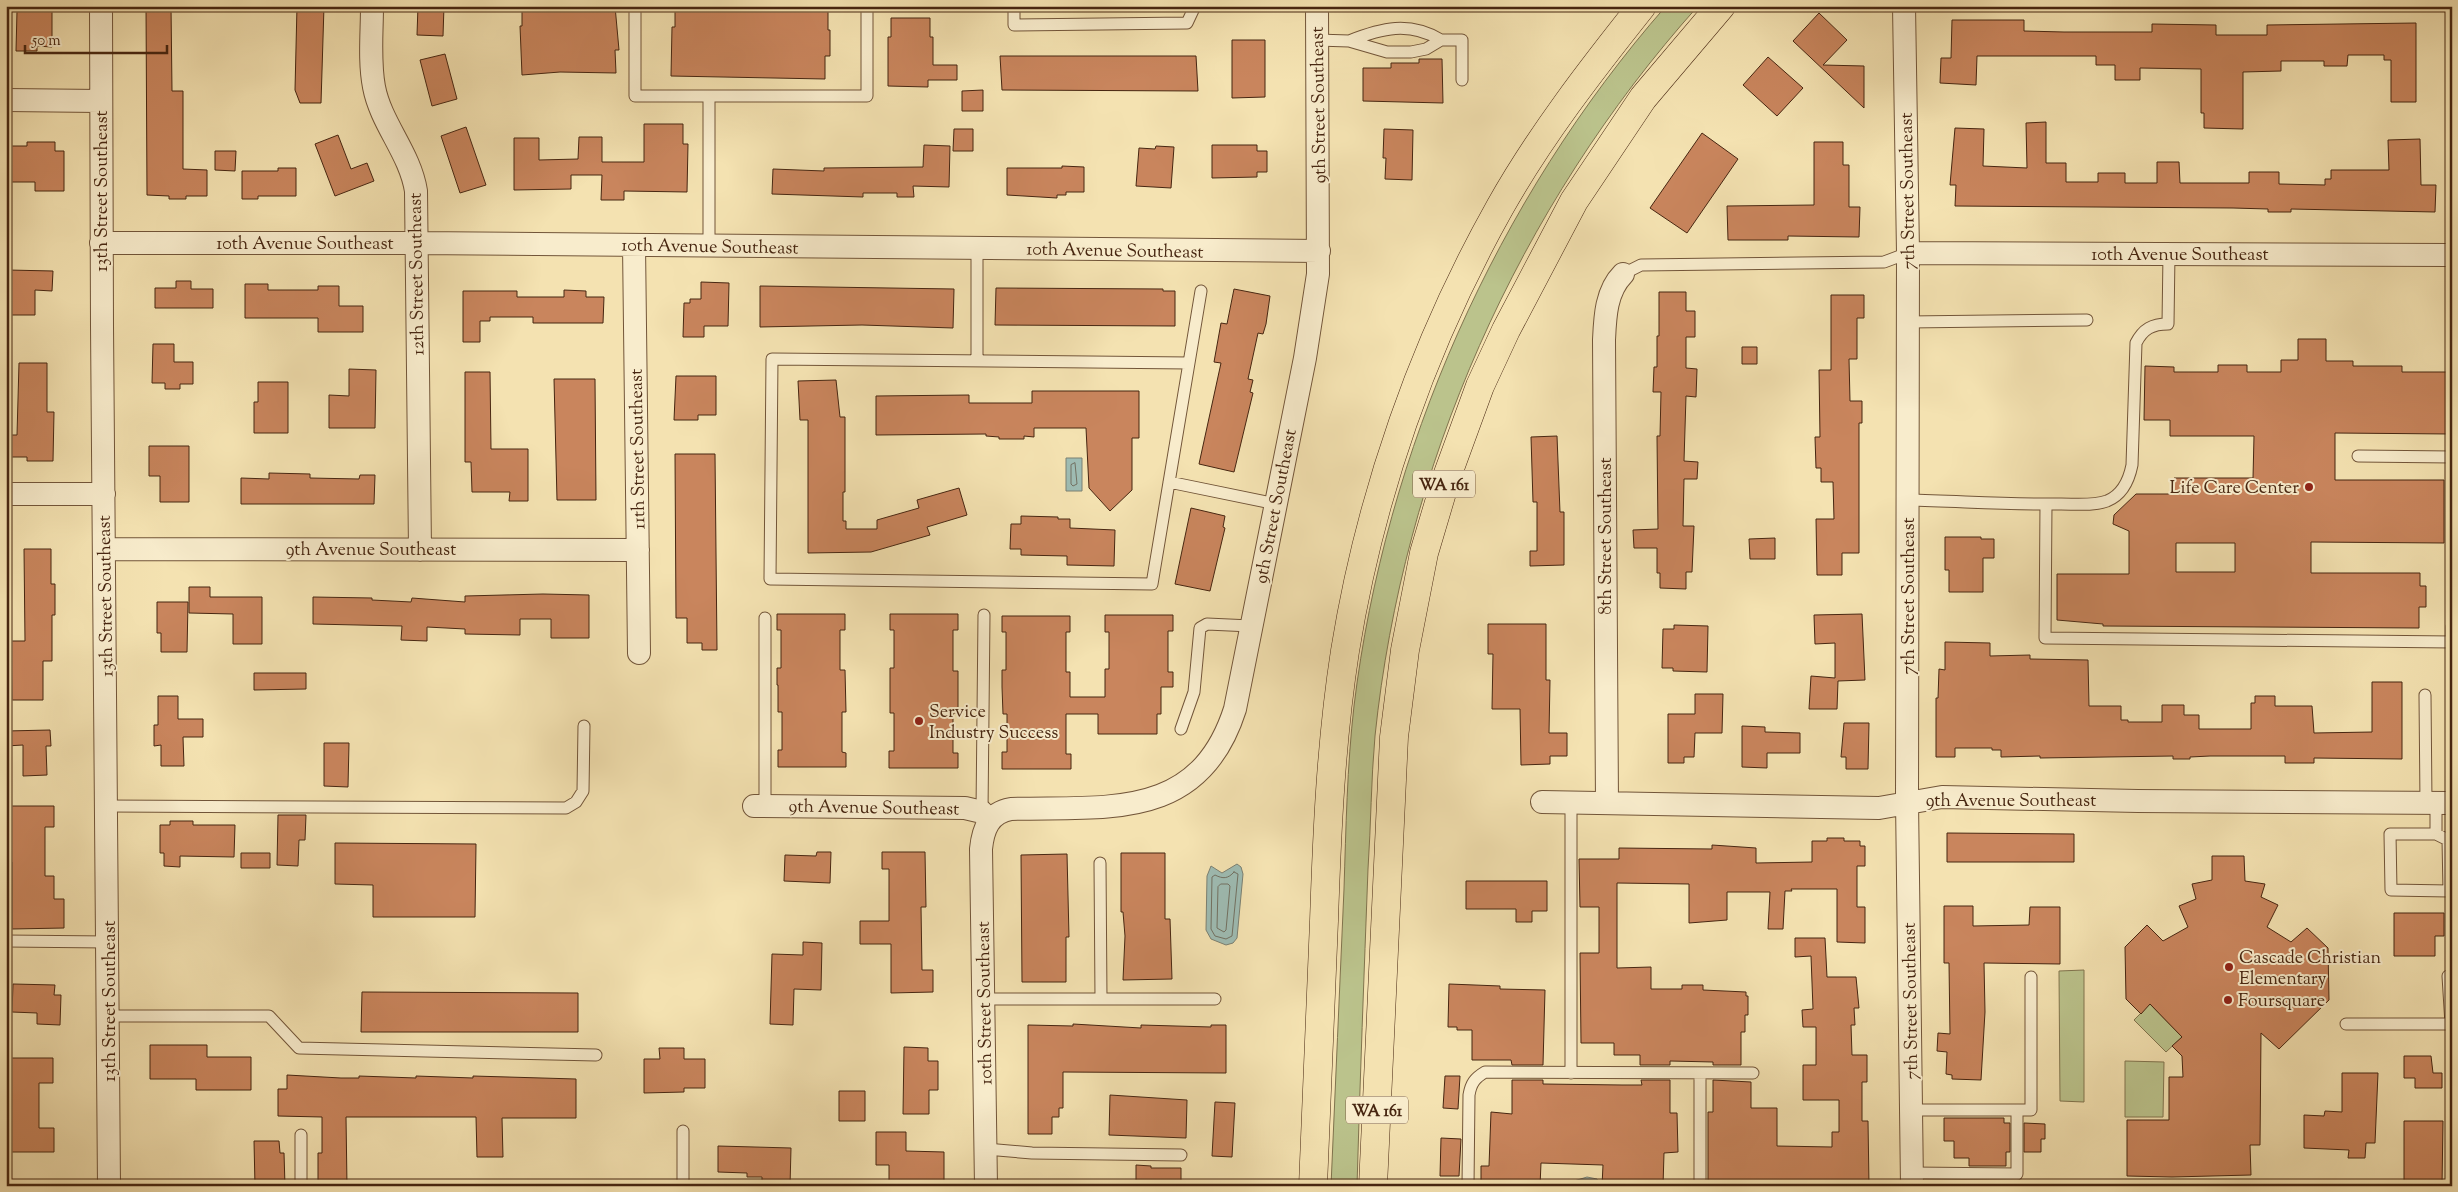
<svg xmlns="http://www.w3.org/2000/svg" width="2458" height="1192" font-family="'Sorts Mill Goudy',serif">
<rect width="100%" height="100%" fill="#f4e2b1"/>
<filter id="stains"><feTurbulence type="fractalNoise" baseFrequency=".004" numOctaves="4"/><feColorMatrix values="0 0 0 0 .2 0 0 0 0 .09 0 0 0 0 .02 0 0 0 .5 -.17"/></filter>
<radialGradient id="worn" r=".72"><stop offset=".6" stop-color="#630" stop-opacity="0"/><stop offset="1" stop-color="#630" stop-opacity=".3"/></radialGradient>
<path fill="#bbc38c" stroke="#81744e" d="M1666,6H1698C1518,207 1403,467 1375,736C1371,780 1371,825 1368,869C1364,975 1360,1080 1357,1186H1331C1335,1087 1340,988 1344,889C1346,828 1347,767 1354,706C1385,451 1496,200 1666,6Z
M2084,970V1102L2060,1101L2059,971Z
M2150,1004L2182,1037L2166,1052L2134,1020Z
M2125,1061L2164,1062L2163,1117H2125Z"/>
<path fill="#9ebcb3" stroke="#7b8072" d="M1066,458H1082V491H1066Z
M1237,864L1241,867L1243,874L1237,938L1233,943L1226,945L1211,939L1206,930L1207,876L1211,866L1222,873Z
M1587,1177L1597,1179L1600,1186H1571L1574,1181Z"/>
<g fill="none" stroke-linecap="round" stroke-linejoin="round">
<path stroke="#727162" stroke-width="1" d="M1075,463L1077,484L1073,486L1071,484V465Z
M1234,872L1238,874L1232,936L1226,939L1215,936L1211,929L1212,877L1215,875C1223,879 1228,879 1234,872Z
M1221,884H1228L1230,886L1226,930L1224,932L1217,928L1218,887Z"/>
</g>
<path fill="#c9855d" stroke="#472611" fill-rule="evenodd" d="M22,6H41V11H52V47L37,46V51H16L17,11H22Z
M146,6H171L172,91H183V169L207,170V196H186V199H169V196L147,195Z
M297,6H324L321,103H300L295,90Z
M418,6H444L443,36L417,35Z
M615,6L619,50H615L616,73L560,72L522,75L520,26H522V7Z
M675,8L828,11V30H830V56H825V79L671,76L672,27H675Z
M1819,13L1847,40L1823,65L1864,66V108L1793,41Z
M891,18H930V37H933V65H957V80H928V87L888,86V37H891Z
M1952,20H2024V31L2064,32H2152V24L2216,25V35H2267V25L2416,23V102H2391V60H2384V55H2348L2347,66H2324V61H2281V71L2243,72V129L2204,128V113H2201V69L2140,68V80H2115V65H2096V56H1977L1976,85L1940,83L1941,58H1951Z
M1232,40H1265V97L1232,98Z
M445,54L457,99L432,106L420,60Z
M1000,56H1196L1198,91L1002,90Z
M1768,57L1803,88L1777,116L1743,85Z
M1419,59H1442L1443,103L1363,101V68H1391V63H1419Z
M983,90V111H962V91Z
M2046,122V163H2066V182H2098V173H2125V183H2157V162H2179L2180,183H2249V172H2279V184L2325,185V179H2331V170H2389L2388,140L2420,139L2421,185H2436L2435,212L2291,209V212H2268V209L2233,208L1955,206L1956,185H1950L1955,128L1984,129L1983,166L2027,168L2026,123Z
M644,124H683V144H688L687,192L624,191V200H601L602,175H571V189L514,190V138H539V160L578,159L579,137H602V162H644Z
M466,127L486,185L460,193L441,136Z
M954,129H973V151H953Z
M1384,129L1413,130L1412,180L1385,179L1386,158H1383Z
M1702,133L1738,159L1687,233L1650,208Z
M338,135L351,169L367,163L374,181L335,196L315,144Z
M27,142H55V151H64V191H35V182H6V146H27Z
M1814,142H1843V165H1849V207H1860L1859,237L1788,236V240H1728L1727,206L1814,205Z
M924,145L950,146L949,187L913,186L914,197H897V193H863V197L772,194L773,169L824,171V168L923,167Z
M1212,145H1257V151H1267V172H1257V177L1212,178Z
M1156,146L1174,147L1171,188L1136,186L1139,148L1155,149Z
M215,151H236L235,171L215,170Z
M1062,166L1084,167V192H1066V195H1057V198L1007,195V168H1062Z
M278,168H296V196H258V199H242V171H278Z
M8,270L53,271L52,291L35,290V315H8Z
M176,281H191V289H213V308H155V288H176Z
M701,282L729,283L728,326H704V337H683L684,303H690V299H701Z
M245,284H268V290H318V286H339V306H363V332H318V318H245Z
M760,286L954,289L953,328L862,325L760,327Z
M996,288L1163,289V291H1175V326L995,325Z
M1234,289L1270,296L1266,324L1263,334L1258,333L1248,379L1253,380L1250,392L1253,393L1234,472L1199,464L1221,363L1214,362L1221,323L1227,324Z
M564,290L586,291V297H604L603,323H533V317H490V321H480V342H463V291H517V297H564Z
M1659,292H1686V311H1695V337H1686V368L1697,369L1696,397L1686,396L1684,461L1698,462L1697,479H1684L1683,526H1694L1692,572H1686V589L1660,588V573H1657V548H1634L1633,530L1658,529L1657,436H1660L1661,392H1653L1654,367H1657V336H1659Z
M1831,295H1864V318H1857V359H1849L1850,401H1862V423H1859V553H1842V575H1817L1816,519H1834L1833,482H1821V468H1816L1815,437H1820L1819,370H1831Z
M2298,339H2326V361H2353V366H2402V372H2450V434L2335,433V480H2444V543L2311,542V573H2420V586H2426V607H2419V628L2103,626V624L2057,620V574H2129V531L2113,524L2114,515L2136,494H2174V478H2253L2254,436H2170V420H2144L2145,366L2174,367V372H2218V365H2247V372H2281V360H2298ZM2176,543H2235V572H2176Z
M153,344H174V362H193V384H180V389H165V383H152Z
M1742,347H1757V364H1742Z
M19,363H47V412H54L53,461H27V457H6V435H17Z
M349,369L376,370L375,428H329V395L349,396Z
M465,372H490L491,449H528V501H509L510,492H472L471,462H465Z
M676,376H716V415H698V420H674Z
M554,379H595L596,500H557Z
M836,380L840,417H845V492H843V521H846V529H877V520L919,508L917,500L959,488L967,515L927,527L930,535L871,552L808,553V420H800L798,381Z
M258,382H288V433H254V402H258Z
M1032,391H1139V438H1132V490L1110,511L1089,488L1086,428H1034V437L1024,436V439H999V437L986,436V434L876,435V396L969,395V403H1032Z
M1557,436L1560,512H1564V565L1530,566V551H1537V502H1533L1531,437Z
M149,446H189V502H160V476H149Z
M675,454H715L717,650H702V643H687V618H676Z
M269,473L310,474V478L359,479L360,475H375L374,504H241V478L269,479Z
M1191,508L1225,516L1223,527L1225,528L1210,591L1175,584Z
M1021,516L1058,517V519H1070V528L1115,530L1114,566L1067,565V556L1021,555V549H1010L1011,524H1021Z
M1945,537H1981V539H1994V558H1983V592H1949V570H1945Z
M1775,538V559H1750L1749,539Z
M24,549H51V584H55V615H52V661H43V700H12L11,641H25Z
M189,587H210V597H262V644H233V614L189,613Z
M543,594L589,595V638H551V619H520V635L465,634V629L427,627V641L401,640L402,626L313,624V597L372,598V600L411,602L412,598L465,602V596Z
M157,602H188L187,652H161V633H157Z
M777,614H845V630H840V670H845L846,712H842V752L846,753V767H778V750H782V712H778V685H777V668H781V630H777Z
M890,614H958V630H953V671H958V713H953V753H958V768H889V751H894V713H890V668H894V630H890Z
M1862,614L1865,680L1838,681L1837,709H1809L1811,676L1835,678V643L1815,644L1814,615Z
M1105,615H1173V631H1168V672H1173V687H1161V714H1157V734H1098V714H1066V754H1071V769H1002V752H1007V714H1003L1002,687V670H1006V632H1002V616H1070V632H1066V672H1070V697H1105V669H1109V632H1105Z
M1488,624H1546V680H1550L1549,733H1567V756H1550V764L1521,765L1520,709H1492L1493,654H1488Z
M1674,625L1708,626L1707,672L1673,671V668H1662L1663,629H1674Z
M1945,642L1990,643V656L2030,655V659L2088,660L2089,706H2121V720H2128V722H2162V705H2184V715H2199V729H2251V703H2255V696H2275V706H2312L2314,733L2372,732V682H2402V759L2314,758V763H2285V756H2210L2190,757V759H2173V756L2040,758V756L2001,757V750H1992V748H1955V757H1936V698H1938L1939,669L1945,670Z
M254,673H306V689L254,690Z
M1695,694H1723L1722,733H1695L1694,757H1684V763H1668V714H1695Z
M158,696H178V719H203V737H183L184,766H161V745L154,746V725H158Z
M1844,723H1869L1868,769H1846V757H1841Z
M1742,726L1765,727V732L1800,733V753H1767V768L1742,767Z
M50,730L51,746H46L47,775L23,776V745L6,746V731Z
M324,743H349L348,787L324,786Z
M6,806H54V827H45V876H54V899H64V928L12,929V862H6Z
M278,815H306L305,840H299L298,866L277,865Z
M170,821H193V825H235L234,857L180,856V867L164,866V853H160V825H170Z
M1947,833L2074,834V862H1947Z
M1827,838H1844V841H1860V846H1865V866H1857V907H1865V943L1837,942V889H1791L1792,891H1785L1783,929H1768L1770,892H1727V920L1689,923V884L1617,883V968L1651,967V989H1682V985H1703V990L1746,992V996H1748V1015H1745V1032H1741V1065H1713V1062L1670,1061V1065H1640V1055H1614V1043H1581L1580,953H1599V907H1580L1579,859H1619V848L1712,849V845L1756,848V863L1812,862V841H1827Z
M335,843L476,844L475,917H373V885L335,884Z
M817,852H831L830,883L784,881L785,855L816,856Z
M882,852H925L926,907H921L922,970H933V992L891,993V944H860V921H889V869H882Z
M241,853H270V868H241Z
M1121,853H1165V919H1170L1172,979L1123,980L1125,936L1123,912H1121Z
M1067,854L1069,937H1066V982H1022L1021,855Z
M2212,856H2244L2245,881L2265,884L2261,897L2278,905L2267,927L2291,942L2307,928L2328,948L2329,1000L2279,1049L2261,1033L2260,1145H2250L2251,1175L2172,1177L2127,1176V1120H2169V1077H2183L2182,1056L2172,1046L2182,1037L2150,1004L2141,1014L2126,999L2125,947L2147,925L2163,941L2188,927L2179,906L2196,899L2192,884L2212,880Z
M1466,881H1547V911H1532V922H1516V909H1466Z
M1944,906H1973V926L2029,925L2030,907H2060V964L1984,963L1985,1012L1981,1080L1952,1079V1075L1946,1074L1947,1052L1937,1051L1938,1033L1950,1034L1949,963H1944Z
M2394,913H2444V936H2435V956H2394Z
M1795,938H1825L1827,977H1856L1859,1008H1854L1855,1025H1851L1852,1055H1867V1082H1862V1121H1868L1869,1186H1830V1181L1783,1183L1779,1186H1708V1112H1713V1080L1751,1082V1108H1777V1146L1832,1147V1132H1839V1100H1803V1065H1816V1027H1803L1802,1010L1813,1009L1811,956L1795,957Z
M803,942L822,943L821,990L794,989L793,1025L770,1024L772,954L803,955Z
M13,984L55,985L54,995H61L60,1025L37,1024V1013L12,1012Z
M1449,984L1500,986V989L1545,990L1543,1065H1512L1511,1060H1472V1030H1457V1027H1448Z
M362,992L578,993V1032H361Z
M1073,1024L1141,1028V1025L1211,1027V1025H1226V1073L1063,1072V1108H1059V1117H1052V1134H1028V1025L1073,1026Z
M150,1045H207V1057H251V1090H196V1079H150Z
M904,1047L928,1048V1061H938V1090H929V1114H903Z
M659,1048H684V1059H705V1088H684V1092L644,1093V1059H660Z
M2404,1056H2431L2433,1073H2442V1088H2415V1078H2404Z
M6,1058H53V1083H39V1128H54V1152H6Z
M2342,1073H2378L2375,1143H2366L2365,1158H2348L2349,1150L2304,1148V1115L2324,1116L2325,1111L2342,1112Z
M287,1075L341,1078H359V1076L416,1078V1076L473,1078V1076L576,1079V1118H502L503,1157H477L476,1117H346L347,1186H318V1153H322V1117L278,1116V1089H287Z
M1445,1076H1460L1458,1109L1443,1108Z
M1512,1080H1543V1084L1622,1085H1642L1641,1080H1670V1113H1677L1678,1152L1664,1153L1663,1186H1602L1603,1165L1541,1163L1540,1186H1481V1166H1489L1491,1112L1512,1114Z
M839,1091H865V1121H839Z
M1110,1095L1187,1100L1186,1138L1109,1135Z
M1215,1102L1235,1103L1232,1157L1212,1156Z
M1944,1118H2004V1123H2010V1152H2006V1166H1969V1158H1954V1141H1944Z
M2404,1121H2443L2442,1186H2404Z
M2024,1123L2045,1124V1139H2041V1152H2024Z
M876,1132H906V1151L944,1152V1185L889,1184V1165H876Z
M1441,1138L1461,1139L1459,1176H1440Z
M254,1141H279L280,1153H284L285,1186H255Z
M718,1146L791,1148L790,1186H762V1177H747V1173L718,1172Z
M1136,1165L1151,1166V1168H1181V1186H1136Z
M1969,1181H2006V1186H1969Z"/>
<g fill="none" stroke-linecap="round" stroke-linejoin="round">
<defs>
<path id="lane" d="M635,6V96H867V6
M1014,6V25L1187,23L1195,6
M1317,40L1349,41L1387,52H1411L1426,49L1441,40H1462V80
M1349,41C1382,28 1409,21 1441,40
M709,96V246
M1623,274L1641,265L1884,262L1908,253
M1908,322L2087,320
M772,359L1189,363L1152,584L770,579Z
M977,361V248
M1189,363L1201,291
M2358,456L2452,457
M1169,482L1276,504
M1908,500C1959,501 2010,505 2061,504C2076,504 2093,506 2107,501C2122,495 2129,480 2132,465L2136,343C2143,329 2152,324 2168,324L2169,254
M2046,504L2045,638L2452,642V627
M2425,695L2426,803
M1181,729L1194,692L1200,628L1207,624L1251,626
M2436,803V834
M107,806L566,808L576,802L583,791L584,726
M765,806V618
M982,812L984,615
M2390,834H2436L2448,840L2449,891L2391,890Z
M1100,863L1101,999
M6,941L108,942
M984,999H1215
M109,1016H269L299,1048L596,1055
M2346,1024H2451L2448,976
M1571,1073V803
M1700,1073V1186
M1911,1110H2031V977
M301,1135V1186
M986,1149L1032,1153L1181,1155
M1912,1173L2017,1174V1110
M683,1186V1131
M1468,1186L1469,1095C1471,1083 1475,1078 1485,1072L1753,1073"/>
<path id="street" d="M101,6L102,326L109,1186
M372,6C372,33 369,61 374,87C381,124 410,153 416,191L420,550
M1904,6L1908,253L1907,801L1912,1186
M6,100L100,101
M101,243H416L1319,251
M634,245L639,653
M1908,253L2452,255
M6,494H104
M105,549L638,550
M1542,802L1879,808L1942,797L2138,801L2452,803
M1607,803L1604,340C1605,317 1606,291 1623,274
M754,806L965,808L982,812L989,821
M986,1186L981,849C983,829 989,813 1011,809C1107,806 1199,822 1235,709L1305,358L1318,274L1317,6"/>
<path id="highway" d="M1313,1186C1317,1098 1320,1009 1324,921C1327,831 1331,741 1345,651C1370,496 1423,344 1500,207C1540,136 1591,70 1642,6
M1373,1186L1394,737L1405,650L1424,553L1446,479L1480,386L1506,330L1574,201L1643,98L1721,6"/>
</defs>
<use href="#lane" stroke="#725539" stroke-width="13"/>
<use href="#street" stroke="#725539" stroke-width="24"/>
<use href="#highway" stroke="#472611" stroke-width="29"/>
<use href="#lane" stroke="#f8eccc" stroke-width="11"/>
<use href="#street" stroke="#f8eccc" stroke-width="22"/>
<use href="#highway" stroke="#f4e2b1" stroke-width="28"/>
</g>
<g fill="#8f2418" stroke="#f8eccc" stroke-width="2">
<circle cx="2309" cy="487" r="5"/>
<circle cx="919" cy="721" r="5"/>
<circle cx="2229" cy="967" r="5"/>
<circle cx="2228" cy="1000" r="5"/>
</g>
<g text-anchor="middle" stroke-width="4" stroke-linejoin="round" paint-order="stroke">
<g fill="#f8eccc" stroke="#7c6149" stroke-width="1">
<rect x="1413" y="470.5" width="62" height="27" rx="4"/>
<rect x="1346" y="1096.5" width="62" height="27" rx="4"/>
</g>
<g font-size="16" font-weight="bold" fill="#472611">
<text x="1444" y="490">WA 161</text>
<text x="1377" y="1116">WA 161</text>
</g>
<g font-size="18" fill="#472611" stroke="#f8eccc">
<text transform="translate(1318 105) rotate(-91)" y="6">9th Street Southeast</text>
<text transform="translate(101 191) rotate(-90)" y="6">13th Street Southeast</text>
<text transform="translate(1907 191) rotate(-91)" y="6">7th Street Southeast</text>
<text x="305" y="249">10th Avenue Southeast</text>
<text transform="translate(710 246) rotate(1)" y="6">10th Avenue Southeast</text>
<text transform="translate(1115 250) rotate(1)" y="6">10th Avenue Southeast</text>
<text x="2180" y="260">10th Avenue Southeast</text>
<text transform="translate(416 274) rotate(-91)" y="6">12th Street Southeast</text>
<text transform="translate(637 449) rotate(-91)" y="6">11th Street Southeast</text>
<text transform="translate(1275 506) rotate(-79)" y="6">9th Street Southeast</text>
<text transform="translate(1605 536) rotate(-90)" y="6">8th Street Southeast</text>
<text x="371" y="555">9th Avenue Southeast</text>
<text transform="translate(105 596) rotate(-91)" y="6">13th Street Southeast</text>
<text transform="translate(1908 596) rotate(-90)" y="6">7th Street Southeast</text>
<text x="2011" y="806">9th Avenue Southeast</text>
<text transform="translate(874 807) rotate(1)" y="6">9th Avenue Southeast</text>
<text transform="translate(109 1001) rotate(-90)" y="6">13th Street Southeast</text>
<text transform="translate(1910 1001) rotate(-91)" y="6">7th Street Southeast</text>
<text transform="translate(984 1003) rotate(-91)" y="6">10th Street Southeast</text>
</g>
<g font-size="18" fill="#472611" stroke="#f8eccc" text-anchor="start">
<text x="2299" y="493" text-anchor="end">Life Care Center</text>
<text x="929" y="717">Service<tspan x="929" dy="21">Industry Success</tspan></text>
<text x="2239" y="963">Cascade Christian<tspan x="2239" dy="21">Elementary</tspan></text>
<text x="2238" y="1006">Foursquare</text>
</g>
</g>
<rect width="2458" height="1192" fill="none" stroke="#f4e2b1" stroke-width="25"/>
<rect x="8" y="8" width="2443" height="1177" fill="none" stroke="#472611" stroke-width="2.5"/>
<rect x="12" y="12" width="2433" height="1167" fill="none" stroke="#472611"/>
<path d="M25 45v8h142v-8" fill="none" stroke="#472611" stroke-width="2.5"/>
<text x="32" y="45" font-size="15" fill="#472611" stroke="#f8eccc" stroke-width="4" paint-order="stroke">50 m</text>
<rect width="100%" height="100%" filter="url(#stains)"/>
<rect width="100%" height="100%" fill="url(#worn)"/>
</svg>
